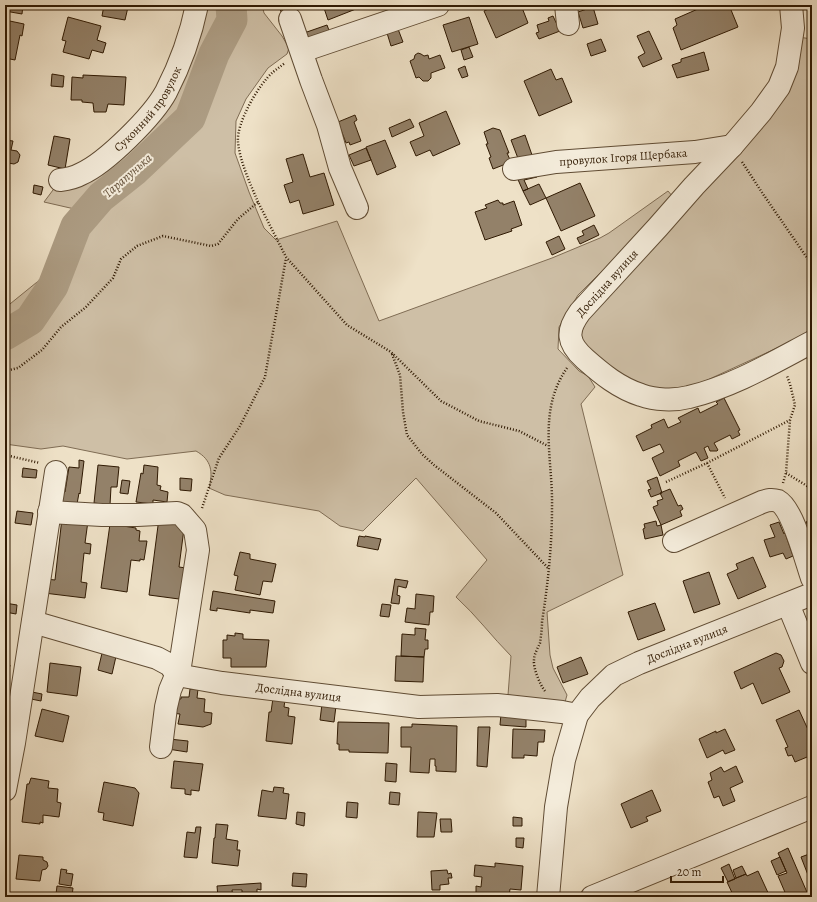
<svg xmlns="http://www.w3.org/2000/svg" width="817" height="902" font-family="Alegreya,serif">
<rect width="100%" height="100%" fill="#eee1c7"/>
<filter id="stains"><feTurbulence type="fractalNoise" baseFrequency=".005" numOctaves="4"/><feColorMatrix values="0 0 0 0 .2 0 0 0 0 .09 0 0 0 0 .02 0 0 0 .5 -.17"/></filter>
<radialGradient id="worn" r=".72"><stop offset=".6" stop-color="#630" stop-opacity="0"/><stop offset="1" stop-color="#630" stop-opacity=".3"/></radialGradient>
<path fill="#cebfa6" stroke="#7f6c54" d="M205,5H262L264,13L282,36L289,48L287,54L268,68L246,99L236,121L235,153L249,192L264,228L276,240L337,221L379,321L552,258L600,238L609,233L668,191L673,197L606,267L578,295L559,327L558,349L579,371L588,376L595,387L581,404L623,575L547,612L550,655L553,668L567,695L565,702L508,695L511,656C492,637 476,615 456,597L487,560L416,478L363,531L340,526L319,511L225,495L209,488C213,472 212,460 196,451L127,459L63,446L41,449L5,444V308L42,278L79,210L44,202L56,186L134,142Z
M798,37L812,39V332L703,382L689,387L664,389L640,386L602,364L580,340L582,330L591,314L698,196Z"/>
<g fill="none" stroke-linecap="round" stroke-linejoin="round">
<path stroke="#ad9d84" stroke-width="31" d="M5,335L30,320L53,286L76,226L101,197L135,170L190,118L214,54L232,20L231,5"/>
</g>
<path fill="#938169" stroke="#301a03" d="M5,5H23L22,14L5,11Z
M104,5H141V9L128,7L125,20L102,16Z
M279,5H292L295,11L282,15Z
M323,5H366L328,20Z
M497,5H521L528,23L496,38L484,11Z
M707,5H729L738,27L681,50L673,28L677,25L675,19Z
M593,7L598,24L583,28L578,12Z
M553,16L560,31L539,39L536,33L539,32L537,25L549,21L548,18Z
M68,17L101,26L97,40L106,43L103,53L92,50L89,59L63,52L66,41L62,40Z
M469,17L478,44L452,52L443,25Z
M5,20L24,24L22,36L20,35L15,60L5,58Z
M327,25L330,33L308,39L304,33Z
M398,29L403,42L391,46L387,33Z
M649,31L662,59L643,67L638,57L645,53L637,36Z
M601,39L606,51L591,56L587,44Z
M469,47L473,57L464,60L461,50Z
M704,52L709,70L677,78L672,65L681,62V59Z
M418,53L421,54L424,56L428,55L429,59L440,55L445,68L431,73V78L428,81H423L419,77L416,78L410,61L414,59L415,55Z
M465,66L468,76L462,78L458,69Z
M551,69L556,80L562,78L572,102L539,116L524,81Z
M52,74L64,76L63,87L51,86Z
M83,75L126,77L124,105L108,104L106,112H94L93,103L82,102V100H71L72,77L83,78Z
M446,111L460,144L433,156L430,150L416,156L410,142L424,136L419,123Z
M355,115L357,120L354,122L361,141L350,145L349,142L346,143L338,122Z
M410,119L414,127L392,137L389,128Z
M493,128L500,130L509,153H507L511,162L493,169L489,158L491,157L486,144H488L484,132Z
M525,135L532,155L519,161L511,140Z
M54,136L70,139L65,169L48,165Z
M5,140L13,141L11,150L17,151L20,155L18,162L14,164L8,163L7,172H5Z
M385,140L396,167L377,175L366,147Z
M366,148L371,160L354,166L349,155Z
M303,154L310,177L324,173L334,205L303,214L299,200L290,203L284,185L293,182L286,159Z
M535,172L537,177L524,180L528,189L523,191L516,175Z
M580,183L595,216L561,231L546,198Z
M539,184L546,198L530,205L523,191Z
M34,185L43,187L41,195L33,193Z
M498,200L500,203H503V205L514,201L522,225L511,229L512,231L485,240L475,212L487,208L485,205Z
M594,225L599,235L580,244L577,238L584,235L582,231Z
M559,236L565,249L552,255L546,242Z
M724,398L740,430L738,431L740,435L732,439L730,435L714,443L718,450L717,451H710L708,446L704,448L708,458L701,461L696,452L678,461L680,466L660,476L652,458L664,452L660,444L643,451L636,436L652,428L651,425L664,419L668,428L681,422L678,418L698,408L700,413L718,404L716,402Z
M79,460L84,461L80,494L79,493L77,504L62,503L63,492H65L69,467L79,468Z
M98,465L119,467L117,487H111L110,505L94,503Z
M144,465L158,467L157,485L161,486L160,490L168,492L167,502L153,500V504L136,502L141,473L143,474Z
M23,468L37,470L36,478L22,477Z
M657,477L662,493L651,497L648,490L651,489L647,481Z
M180,478L192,479L191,491L180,490Z
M122,480L130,481L128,494L120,493Z
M670,489L678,506L681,505L683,509L680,511L682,516L661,525L653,507L658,505L657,501L663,499L660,493Z
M17,511L33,513L31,525L15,523Z
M62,518L88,521L85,543L91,544L90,554L84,553L81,582L87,583L85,598L44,593L46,579L55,580Z
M159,518L185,521L179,567L193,569L186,588L181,587L179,599L149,595Z
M812,519V534L806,522Z
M656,521L657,526L661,525L663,535L645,539L643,529L645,528L644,524Z
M779,522L784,534L785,533L793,556L786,559L783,553L770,557L764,540L775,537L770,525Z
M110,524L136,528V530L140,531L139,541H147L144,560L140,559V561L131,560L127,592L101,588Z
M359,536L365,537V536L381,539L378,550L357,546Z
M240,552L250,554V559L276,564L272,582L263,581L260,595L235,590L238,576L234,575Z
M753,557L766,587L738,599L727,574L738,569L736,564Z
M709,572L720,604L694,613L683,581Z
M395,579L408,581L406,588L398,586L397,595L400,596L399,604L391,603Z
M213,591L275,601L273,613L250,610V613L217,608V611L210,610Z
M416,594L434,596L433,612H430L429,625L405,622L407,608L415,609Z
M5,603L17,605L16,614L5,612Z
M655,603L665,630L638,640L628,612Z
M382,604L391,605L389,617L380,616Z
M415,628L426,629L425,640H428V649H425L424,657L401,656L402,634L415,635Z
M235,633L243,634V639L269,640L266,667H231V658H223V640H227V635L235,636Z
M103,649L117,652L112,674L98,670Z
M776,653L781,655L784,661L782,667L779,668L790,692L762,704L753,683L741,689L734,672Z
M396,656L424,657L423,682L395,681Z
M581,657L588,674L563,683L557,667Z
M50,663L81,667L77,696L47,692Z
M5,664L10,665L8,675L5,674Z
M190,689H198L197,698L205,699L204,712L212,713L211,724L203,727L178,724L180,714L171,713L172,698L181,699V697H189Z
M32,692L42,694L41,701L31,699Z
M273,698L285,700L284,707L289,708L288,716L295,717L292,744L266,741L269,712H271Z
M322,704L336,706L334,722L320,720Z
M42,709L69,716L63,742L35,736Z
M799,710L811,736L812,735V755L795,762L792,755L788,756L785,748L788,747L776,720Z
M501,714L526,715V727L500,725Z
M338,722L389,723L388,753L349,752V750H339V744H337Z
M412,724L457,726L456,772L436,771V766H435V759H430L429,773L410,772L411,747H401V727H412Z
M478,727H490L487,767L477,766Z
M513,729L545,730L544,742H538L537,756L524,755V758H512Z
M725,729L735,750L725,754L723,750L707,758L699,739L716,731V733Z
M169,739L188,741L187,752L168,749Z
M174,761L203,764L199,791L191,790V795L185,794V789L171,788Z
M386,763L397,764L396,782L385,781Z
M736,766L743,782L730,788L735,801L723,806L719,796L714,798L708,782L712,780L710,773L721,767L724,772Z
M31,778L49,781L48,788L58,789L57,802L61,803L59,817L43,815V823L40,822V824L22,822L27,784H29Z
M104,782L135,788L139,793L133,826L103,820L104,813L98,812Z
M274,787L284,788L283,793L289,794L286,819L258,816L262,790L273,792Z
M652,790L661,811L646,817L648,821L631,828L621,804Z
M390,792L400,793L399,805L389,804Z
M347,802L358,803L357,818L346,817Z
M297,812L305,813L304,826L296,824Z
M418,812L437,813L434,837H417Z
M513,817L522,818V826H513Z
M440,819H451L452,832H441Z
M216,824L228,825L226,839L238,841L237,850H240L238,866L212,863L214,838H215Z
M196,827H201L197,858L184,857L187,832L195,833Z
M516,838H524L523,848L516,847Z
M788,848L809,897H787L778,876L787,873L778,853Z
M812,853V873L808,875L801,857Z
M19,855L43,857V860L47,862L48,866L46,869L42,870L40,881L16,879Z
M780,857L786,871L777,875L771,861Z
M495,863L523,866L521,890L510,889L509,896L505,895V897H481V895H476V886L481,887L482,877L474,876L475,865L495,867Z
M729,864L735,879L728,882L721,868Z
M742,866L746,874L736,878L733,870Z
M61,869L67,870L66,873L73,874L71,886L59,884Z
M447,870L448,874L451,873L452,878H448L449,884L440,885V890H432L431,871Z
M758,871L770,897H734L727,882L746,874L747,876Z
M293,873L307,874L306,887L292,886Z
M261,883V890L257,889V893L242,894V890H232L233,897H218L217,886Z
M57,886L73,888L72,896L56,894Z"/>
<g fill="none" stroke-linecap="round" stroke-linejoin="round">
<defs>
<g id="minor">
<path d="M566,5L568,24"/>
<path d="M791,5L793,28L787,67L779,87L761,112L732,146L694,186L658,227L580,312C566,331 567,343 585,359C602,374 619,388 641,395C655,400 674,401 689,397C732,387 774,362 812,342"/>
<path d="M290,19L311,80L328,125L340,168L357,208"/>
<path d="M302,51L438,5"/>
<path id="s1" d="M514,169L556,162L695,152L732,146"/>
<path id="s2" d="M60,180C68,179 74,178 81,174C106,163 153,116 166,92C180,65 191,34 197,5"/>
<path d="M49,512L102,515H137L177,513L182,515L195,530L198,550L180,666L170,690L166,707L161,747"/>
<path d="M674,541L762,502C768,500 772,499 778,501C793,509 806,561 812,578"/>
<path d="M788,604L812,663"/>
<path id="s3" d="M33,622L157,658L170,665L177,675L222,683L419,707L497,705L562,712L577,715"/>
<path d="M5,790L14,743L56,472"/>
<path id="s4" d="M548,897L556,807L564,760L577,715L590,698L614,675L639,663L812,594"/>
<path d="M592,897L812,807"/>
</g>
</defs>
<use href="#minor" stroke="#604c34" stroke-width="24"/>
<path stroke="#301a03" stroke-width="2.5" stroke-dasharray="1 2" stroke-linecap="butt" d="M742,162L763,194L812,265
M258,202C250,183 240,162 238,142C236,123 259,84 273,72C277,69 281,66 285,63
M392,354L400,375L403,412L407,435L422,454L434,465L496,513L549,569
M5,371L18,368L42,350L61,327L86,307L113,278L121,259L137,246L163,236L211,246L218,244L238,219L258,202L286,257L347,325L391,352L441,401L479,421L519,431L548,446
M5,455L40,463
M707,463L725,498
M786,473L812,489
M666,482L707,463L790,420
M783,483L786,473L790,420L795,405L790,384L787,376
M202,508L219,458L240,426L265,377L286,258
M545,691C540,685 533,668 534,660C534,654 538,648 540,643C541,636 542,629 542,622C548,583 552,546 552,507C553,459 537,411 567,368"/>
<use href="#minor" stroke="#f4ecdb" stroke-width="22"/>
</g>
<g text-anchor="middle" stroke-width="4" stroke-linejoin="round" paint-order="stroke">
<g font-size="12" fill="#301a03" stroke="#f4ecdb">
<text dy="4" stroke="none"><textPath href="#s2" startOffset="117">Суконний провулок</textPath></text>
<text dy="4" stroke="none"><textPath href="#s1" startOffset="110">провулок Ігоря Щербака</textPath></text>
<text transform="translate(607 283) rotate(-48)" y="4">Дослідна вулиця</text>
<text dy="4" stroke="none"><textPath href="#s4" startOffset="319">Дослідна вулиця</textPath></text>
<text dy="4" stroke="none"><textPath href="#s3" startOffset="279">Дослідна вулиця</textPath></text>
</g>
<g font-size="13" font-style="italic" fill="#624e37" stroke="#f4ecdb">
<text transform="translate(127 175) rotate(-41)" y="5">Тарапунька</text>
</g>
</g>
<rect width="817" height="902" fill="none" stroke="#eee1c7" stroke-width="20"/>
<rect x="6" y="6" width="805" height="890" fill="none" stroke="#301a03" stroke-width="2"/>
<rect x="10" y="10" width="797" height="882" fill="none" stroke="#301a03"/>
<path d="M671 876v6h52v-6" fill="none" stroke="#301a03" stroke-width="2"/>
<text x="677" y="876" font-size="12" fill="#301a03" stroke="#f4ecdb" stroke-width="3" paint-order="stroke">20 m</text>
<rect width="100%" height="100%" filter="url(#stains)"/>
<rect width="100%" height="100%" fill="url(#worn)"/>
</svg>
